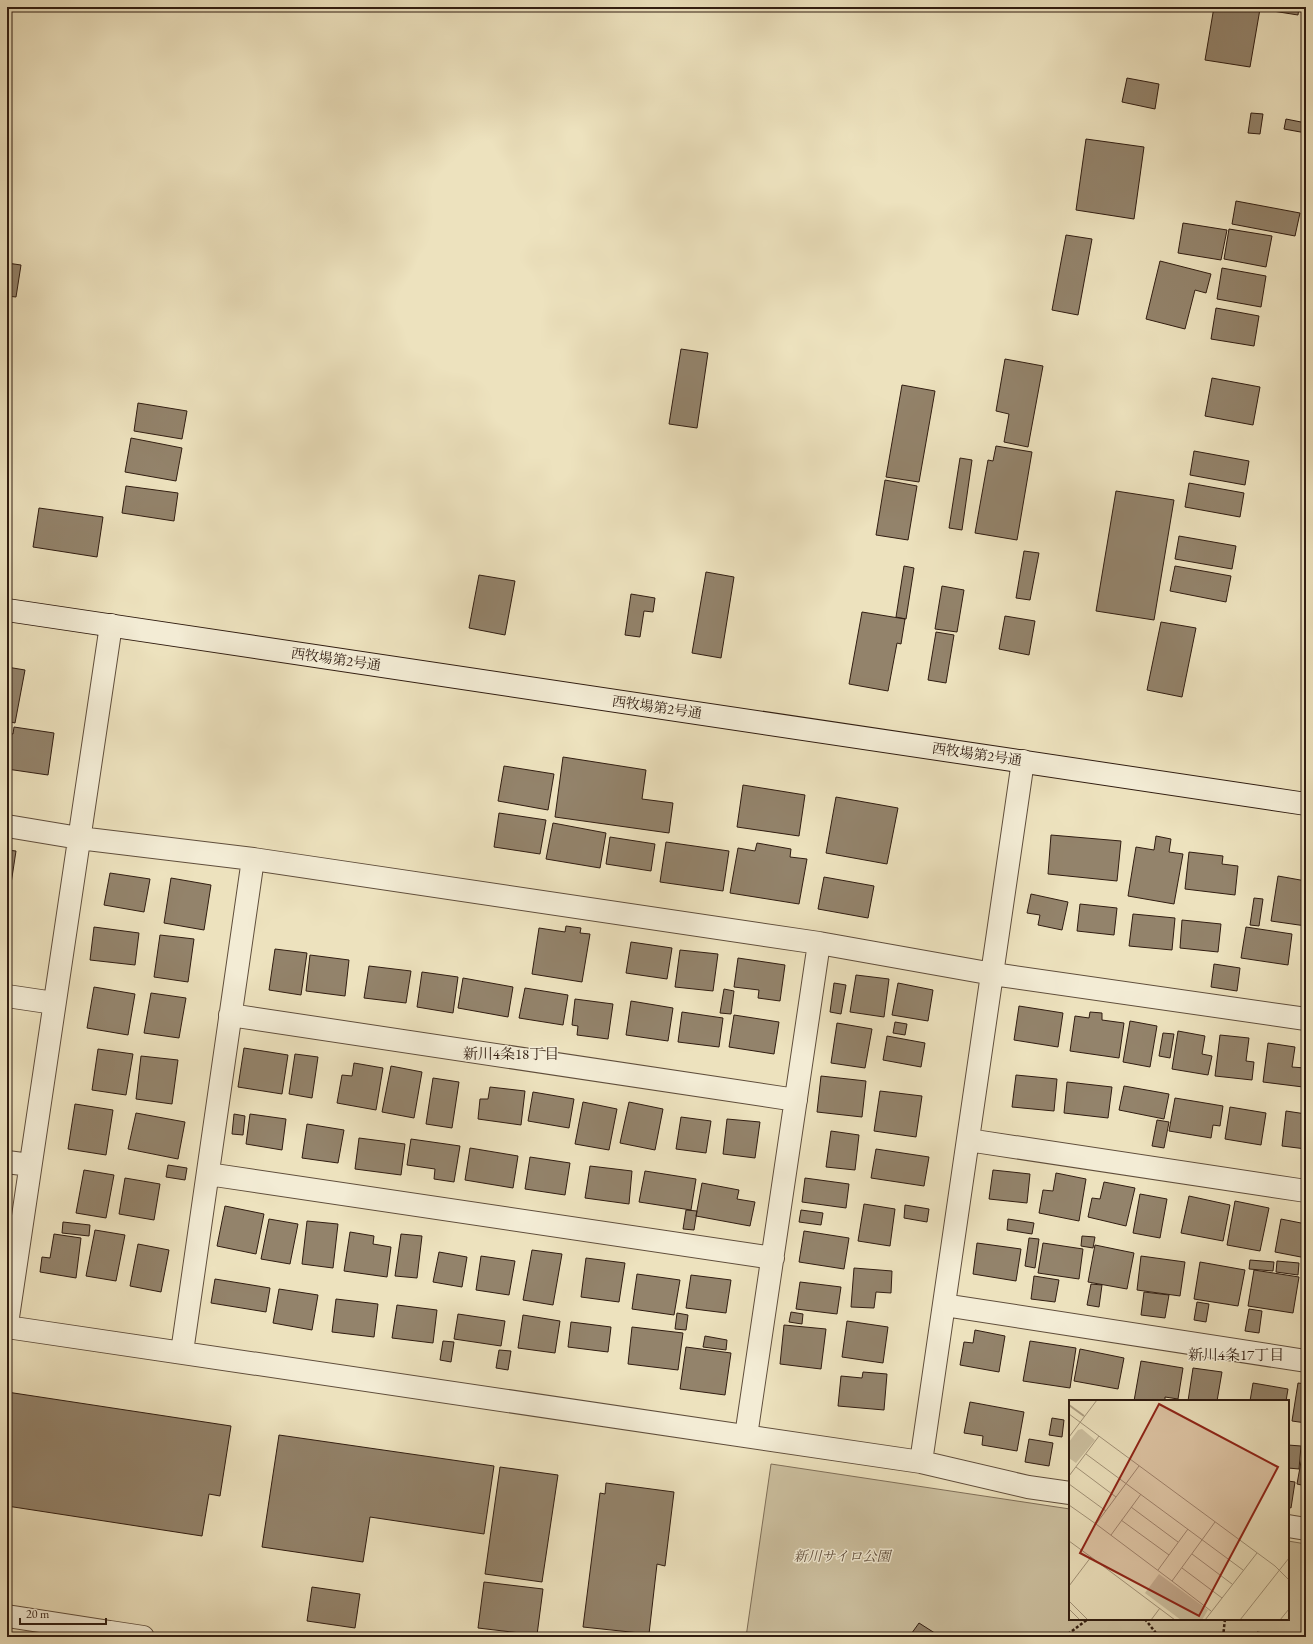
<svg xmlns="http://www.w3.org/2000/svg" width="1313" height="1644" font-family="'EB Garamond','Noto Serif JP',serif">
<rect width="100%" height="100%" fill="#ede2be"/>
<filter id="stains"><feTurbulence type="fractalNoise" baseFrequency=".005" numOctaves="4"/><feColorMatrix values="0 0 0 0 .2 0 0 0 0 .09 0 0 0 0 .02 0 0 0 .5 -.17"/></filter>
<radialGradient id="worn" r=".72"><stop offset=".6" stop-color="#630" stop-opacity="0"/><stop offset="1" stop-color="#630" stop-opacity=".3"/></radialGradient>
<path fill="#cdc1a1" stroke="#7f6f59" d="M771,1464L1070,1509V1619H1288V1541L1306,1544V1637H746Z"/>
<path fill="#93836b" stroke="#311d11" d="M1214,7H1299L1298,15L1260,9L1250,67L1205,60Z
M1127,78L1159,84L1155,109L1122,102Z
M1251,113L1263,114L1260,134L1248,133Z
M1286,119L1306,123V133L1284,129Z
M1086,139L1144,147L1134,219L1076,210Z
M1236,201L1300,213L1295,236L1232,224Z
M1183,223L1227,230L1221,260L1178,253Z
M1229,229L1272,236L1266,267L1224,259Z
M1066,235L1092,239L1078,315L1052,310Z
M1160,261L1211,274L1206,293L1195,290L1185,329L1146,319Z
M7,263L21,265L16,297L7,296Z
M1222,268L1266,276L1261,307L1217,299Z
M1216,308L1259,316L1254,346L1211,339Z
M681,349L708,353L697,428L669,424Z
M1005,359L1043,366L1028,447L1004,442L1009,414L996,411Z
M1212,378L1260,387L1253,425L1205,416Z
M902,385L935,391L919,482L886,477Z
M138,403L187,411L182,439L134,431Z
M131,438L182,448L176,481L125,472Z
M996,446L1032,452L1017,540L975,533L988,460L993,461Z
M1194,451L1249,461L1245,485L1190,475Z
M960,458L972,460L962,530L949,528Z
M885,480L917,486L908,540L876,535Z
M1189,483L1244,493L1240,517L1185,507Z
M126,486L178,493L174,521L122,513Z
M1116,491L1174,500L1154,620L1096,611Z
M39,508L103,517L97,557L33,547Z
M1179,536L1236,546L1232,569L1175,559Z
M1024,551L1039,553L1030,600L1016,598Z
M904,566L914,568L906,619L896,617Z
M1175,566L1231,576L1226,602L1170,591Z
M706,572L734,577L721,658L692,653Z
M479,575L515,581L505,635L469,628Z
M942,586L964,590L957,632L935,629Z
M631,594L655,598L653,612L644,611L640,637L625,635Z
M862,612L905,619L901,644L897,643L888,691L849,684Z
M1005,616L1035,621L1029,655L999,649Z
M1161,622L1196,628L1182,697L1147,690Z
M936,632L954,635L946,683L928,680Z
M7,667L25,670L15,723L7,721Z
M14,727L54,733L48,775L7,769V733L13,734Z
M563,757L646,770L642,799L673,803L669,833L555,817Z
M504,766L554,774L548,810L498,801Z
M743,785L805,795L799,836L737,827Z
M836,797L898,808L887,864L826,853Z
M499,813L546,820L540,854L494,847Z
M553,823L606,833L600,868L546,859Z
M1051,835L1121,841L1117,881L1048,874Z
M1156,836L1171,839L1169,852L1183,854L1174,904L1128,896L1136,847L1154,850Z
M610,837L655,844L651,871L606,864Z
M666,842L729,851L723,891L660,882Z
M757,843L791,849L790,857L807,859L799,904L730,893L738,848L755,851Z
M7,850L16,851L9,897L7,896Z
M1189,852L1223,856L1222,864L1238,866L1235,895L1185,889Z
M110,873L150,879L144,912L104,905Z
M1278,876L1306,881V926L1271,921Z
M824,877L874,886L868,918L818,909Z
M171,878L211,885L204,930L164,923Z
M1031,894L1068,902L1062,930L1038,925L1040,915L1027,913Z
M1254,898L1263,899L1259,926L1250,925Z
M1080,904L1117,908L1114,935L1077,931Z
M1133,914L1175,918L1172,950L1129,946Z
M1182,920L1221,924L1218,952L1180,948Z
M566,926L581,928L580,933L590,934L582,982L532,974L539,928L565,932Z
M94,927L139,933L135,965L90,960Z
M1246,927L1292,934L1288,965L1241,958Z
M160,935L194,939L188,982L154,977Z
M631,942L672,948L667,979L626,973Z
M275,949L307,953L301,995L269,990Z
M680,950L718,954L713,991L675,987Z
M310,955L349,960L345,996L306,991Z
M738,958L785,965L780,1001L758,998L759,990L734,987Z
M1214,964L1240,968L1237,991L1211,987Z
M369,966L411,971L406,1003L364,998Z
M422,972L458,977L453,1013L417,1007Z
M856,975L889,979L884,1017L850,1012Z
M463,978L513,987L508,1017L458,1008Z
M834,983L846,985L841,1014L830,1012Z
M898,983L933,990L928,1021L892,1015Z
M94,987L135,994L128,1035L87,1028Z
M525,988L568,995L563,1025L519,1018Z
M724,989L734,991L731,1014L720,1013Z
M151,993L186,998L179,1038L144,1033Z
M575,999L613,1004L608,1039L577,1035L578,1026L572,1025Z
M631,1001L673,1008L668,1041L626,1035Z
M1019,1006L1063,1013L1058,1047L1014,1040Z
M682,1012L723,1018L719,1047L678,1042Z
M1090,1012L1102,1013V1020L1124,1023L1119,1058L1070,1051L1075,1016L1089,1018Z
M734,1015L779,1022L774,1054L729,1047Z
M7,1021L11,1022L7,1045Z
M1130,1021L1157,1026L1150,1067L1123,1062Z
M895,1022L907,1024L905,1035L893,1033Z
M837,1023L872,1029L865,1068L831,1063Z
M1178,1031L1205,1036L1202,1054L1212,1056L1208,1075L1172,1069Z
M1163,1033L1174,1034L1170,1058L1159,1056Z
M1220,1035L1249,1038L1246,1061L1254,1062L1252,1080L1215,1076Z
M887,1036L925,1043L921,1067L883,1060Z
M1268,1043L1295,1047L1292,1067L1305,1068L1303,1087L1263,1082Z
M244,1048L288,1055L282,1094L238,1087Z
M98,1049L133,1054L126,1095L92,1090Z
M295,1054L318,1057L312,1098L289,1094Z
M141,1056L178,1060L172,1104L136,1099Z
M354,1063L383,1068L376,1110L337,1103L342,1075L352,1076Z
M391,1066L422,1072L414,1118L382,1112Z
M1016,1075L1057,1079L1054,1111L1012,1107Z
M821,1076L866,1081L862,1117L817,1112Z
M433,1078L459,1082L452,1128L426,1124Z
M1067,1082L1112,1087L1108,1118L1064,1113Z
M1124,1086L1169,1094L1164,1119L1119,1110Z
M490,1087L525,1091L521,1125L478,1119L480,1099H488Z
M880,1091L922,1096L916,1137L874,1131Z
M533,1092L574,1099L569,1128L528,1121Z
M1175,1098L1223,1106L1220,1126L1213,1125L1211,1138L1169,1131Z
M583,1102L617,1109L609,1150L575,1144Z
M629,1102L663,1109L655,1150L620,1143Z
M75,1104L113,1110L106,1155L68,1149Z
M1230,1107L1266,1113L1261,1145L1225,1139Z
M1286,1111L1306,1114V1149L1282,1146Z
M136,1113L185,1122L178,1159L128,1149Z
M234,1114L245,1116L243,1135L232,1134Z
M250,1114L286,1119L282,1150L246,1144Z
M681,1117L711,1121L706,1153L676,1149Z
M727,1119L760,1122L755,1158L723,1154Z
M1157,1120L1169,1122L1164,1148L1152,1146Z
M307,1124L344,1130L338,1163L302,1158Z
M831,1131L859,1135L855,1170L826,1167Z
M359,1138L405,1144L401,1175L355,1169Z
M411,1139L460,1146L454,1182L434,1179L435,1169L407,1165Z
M470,1148L518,1156L513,1188L465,1180Z
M876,1149L929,1157L924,1186L871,1178Z
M530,1157L570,1163L565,1195L525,1189Z
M168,1165L187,1168L185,1180L166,1177Z
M590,1166L632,1171L629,1204L585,1198Z
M84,1170L114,1175L106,1218L76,1213Z
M993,1170L1030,1174L1027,1203L989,1199Z
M645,1171L696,1179L691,1210L639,1202Z
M1056,1173L1086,1179L1079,1221L1039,1213L1043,1190L1053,1191Z
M125,1178L160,1184L154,1220L119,1214Z
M805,1178L849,1184L846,1208L802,1202Z
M1104,1182L1135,1188L1126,1226L1088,1217L1092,1198L1100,1199Z
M702,1183L739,1190L737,1199L755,1202L750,1226L696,1216Z
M1140,1194L1167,1199L1160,1238L1133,1233Z
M1189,1196L1230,1205L1223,1241L1181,1233Z
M1235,1201L1269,1208L1260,1251L1227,1245Z
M864,1204L895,1209L890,1246L858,1241Z
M905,1205L929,1209L927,1222L904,1218Z
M225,1206L264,1214L256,1254L217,1246Z
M686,1210L697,1211L694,1230L683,1229Z
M801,1210L823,1213L821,1225L799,1222Z
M269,1219L298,1224L290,1264L261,1259Z
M1008,1219L1034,1223L1032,1234L1007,1230Z
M1281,1219L1306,1224V1258L1275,1252Z
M307,1221L338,1224L333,1268L302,1264Z
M63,1222L90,1225L89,1236L62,1233Z
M95,1230L125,1235L116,1281L86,1276Z
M804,1231L849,1238L844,1269L799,1262Z
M350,1232L374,1236L373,1244L391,1247L387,1277L344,1271Z
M54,1234L81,1238L76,1278L40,1272L42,1257L50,1258Z
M401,1234L422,1236L417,1278L395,1276Z
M1082,1236L1095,1237L1093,1248L1081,1246Z
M1029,1238L1039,1239L1035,1268L1025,1266Z
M977,1243L1021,1249L1016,1281L973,1274Z
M1043,1243L1083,1249L1079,1279L1038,1273Z
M138,1244L169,1250L161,1292L130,1286Z
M1095,1245L1134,1253L1127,1289L1088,1282Z
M532,1250L562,1254L553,1305L523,1300Z
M439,1252L467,1257L462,1287L433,1282Z
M481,1256L515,1261L509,1295L476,1290Z
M1141,1256L1185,1262L1180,1296L1137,1290Z
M586,1258L625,1263L619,1302L581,1297Z
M1250,1260L1274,1262L1273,1271L1249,1269Z
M1277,1261L1299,1263L1298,1275L1276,1272Z
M1200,1262L1245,1270L1238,1306L1194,1299Z
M854,1268L892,1271L891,1293L876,1292L874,1308L851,1307Z
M1254,1270L1299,1277L1293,1313L1248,1306Z
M637,1274L680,1280L674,1315L632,1309Z
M691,1275L731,1280L726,1313L686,1308Z
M1034,1276L1059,1280L1055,1302L1031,1299Z
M215,1279L270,1288L266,1312L211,1303Z
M800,1282L841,1287L837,1314L796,1309Z
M1091,1284L1102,1285L1099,1307L1087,1305Z
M1306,1284V1303L1302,1302Z
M279,1289L318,1295L312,1330L273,1323Z
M1144,1292L1169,1295L1165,1318L1141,1315Z
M336,1299L378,1304L374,1337L332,1332Z
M1197,1302L1209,1304L1206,1322L1194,1320Z
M397,1305L437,1310L433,1343L392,1338Z
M1249,1309L1262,1311L1259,1333L1245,1331Z
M791,1312L803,1314L802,1324L789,1322Z
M677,1313L688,1315L686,1330L675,1329Z
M458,1314L505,1321L501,1346L454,1339Z
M523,1315L560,1321L555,1353L518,1348Z
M847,1321L888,1327L883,1363L842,1357Z
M571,1322L611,1327L608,1352L568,1347Z
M784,1325L826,1329L821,1369L780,1364Z
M632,1327L683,1333L678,1370L628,1364Z
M975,1330L1005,1336L999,1372L960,1365L964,1342L973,1343Z
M705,1336L727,1340L726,1350L703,1347Z
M443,1341L454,1342L451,1362L440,1360Z
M1030,1341L1076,1348L1070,1388L1023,1381Z
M686,1347L731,1353L725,1395L680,1389Z
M1080,1349L1124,1358L1118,1389L1074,1381Z
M499,1350L511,1351L508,1370L496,1368Z
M1141,1361L1183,1368L1178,1399L1165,1397V1401H1134Z
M1193,1368L1222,1372L1217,1401H1188Z
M863,1372L887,1374L884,1410L838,1406L841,1376L862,1378Z
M1253,1383L1288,1389L1286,1401H1250Z
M1298,1383L1306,1384V1423L1292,1421Z
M7,1392L231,1426L220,1496L209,1494L202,1536L7,1506Z
M970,1402L1024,1412L1017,1451L982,1445L983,1436L964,1433Z
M1052,1418L1064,1420L1062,1437L1049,1435Z
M279,1435L494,1466L484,1534L370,1517L363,1562L262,1547Z
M1029,1439L1053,1443L1049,1466L1025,1462Z
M1288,1445L1301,1446L1299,1469L1288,1468Z
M1304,1445L1306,1446V1486L1297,1484Z
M500,1467L558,1475L542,1582L485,1574Z
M1288,1481L1295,1482L1291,1508L1288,1507Z
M606,1483L674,1492L665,1566L657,1564L649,1634L583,1627L600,1493L605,1494Z
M484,1582L543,1589L537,1635L478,1628Z
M312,1587L360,1594L355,1628L307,1621Z
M919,1623L941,1637H909Z
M1257,1632L1270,1634L1269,1637H1256Z"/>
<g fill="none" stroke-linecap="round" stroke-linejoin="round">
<defs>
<path id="street" d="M7,826L79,838L253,859L819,943L993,974L1306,1019
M7,996L54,1003
M230,1015L796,1100
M968,1140L1306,1191
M7,1162L30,1165
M208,1174L773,1258
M944,1305L1306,1361
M7,1324L111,625
M7,1327L921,1462L1023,761
M182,1352L253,859
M746,1436L819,943
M921,1462L1028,1487L1070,1493
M1288,1526L1306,1529
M7,1616L110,1632L109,1637
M110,1632L143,1637"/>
<path id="secondary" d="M7,610L1306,804"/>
</defs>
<use href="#street" stroke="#604e3c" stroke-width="24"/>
<use href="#secondary" stroke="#311d11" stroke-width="24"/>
<path stroke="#311d11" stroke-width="2.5" stroke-dasharray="3 2" stroke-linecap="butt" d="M1145,1619L1159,1637
M1064,1637L1088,1619
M1223,1637L1225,1619"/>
<use href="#street" stroke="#f3ecd5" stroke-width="22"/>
<use href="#secondary" stroke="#f3ecd5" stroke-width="22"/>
</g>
<g text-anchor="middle" stroke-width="3" stroke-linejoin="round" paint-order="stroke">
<g font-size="14" fill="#311d11" stroke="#f3ecd5">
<text transform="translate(336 659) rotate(8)" y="5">西牧場第2号通</text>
<text transform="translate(657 707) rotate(8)" y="5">西牧場第2号通</text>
<text transform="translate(977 754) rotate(8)" y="5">西牧場第2号通</text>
</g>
<g font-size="14" font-style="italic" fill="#604e3c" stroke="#f3ecd5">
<text x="842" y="1561">新川サイロ公園</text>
</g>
<g font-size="15" fill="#311d11" stroke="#f3ecd5">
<text x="511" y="1059">新川4条18丁目</text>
<text x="1236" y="1360">新川4条17丁目</text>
</g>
</g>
<g transform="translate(1069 1400)">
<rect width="220" height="220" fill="#ede2be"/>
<path d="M13,29L26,40L7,63L0,58V42L9,30ZM90,174L139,210L133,220H112L76,193Z" fill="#cdc1a1"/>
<path fill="none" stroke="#ad9f83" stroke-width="2" d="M0,5L15,16"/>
<path fill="none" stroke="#a29379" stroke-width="1" d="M0,14L206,166L220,180M0,37L28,0M17,54L174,170M70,66L27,124L103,181L146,122M7,67L47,97M0,76L30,36M0,84L37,111M0,105L27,124M62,107L109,142M52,120L100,155M42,135L72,94M0,141L22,157L0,186M123,154L163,184M22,157L106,220M113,168L153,198M89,170L119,129M103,181L142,211M0,201L19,220M0,209L11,220M82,220L91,208M136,220L188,153M171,220L220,158M211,220L220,209"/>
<path fill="#8f2418" fill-opacity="0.15" stroke="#8f2418" stroke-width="2" d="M90,4L209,67L130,216L11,153Z"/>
<rect width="220" height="220" fill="none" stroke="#311d11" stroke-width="2"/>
</g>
<rect width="1313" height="1644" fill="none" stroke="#ede2be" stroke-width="24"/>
<rect x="8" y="8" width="1297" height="1628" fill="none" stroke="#311d11" stroke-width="2"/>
<rect x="12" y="12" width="1289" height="1620" fill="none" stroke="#311d11"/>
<path d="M20 1618v6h86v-6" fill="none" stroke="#311d11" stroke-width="2"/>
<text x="26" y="1618" font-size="12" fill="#311d11" stroke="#f3ecd5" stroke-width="3" paint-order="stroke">20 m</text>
<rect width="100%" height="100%" filter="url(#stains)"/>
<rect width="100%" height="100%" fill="url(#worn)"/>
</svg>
